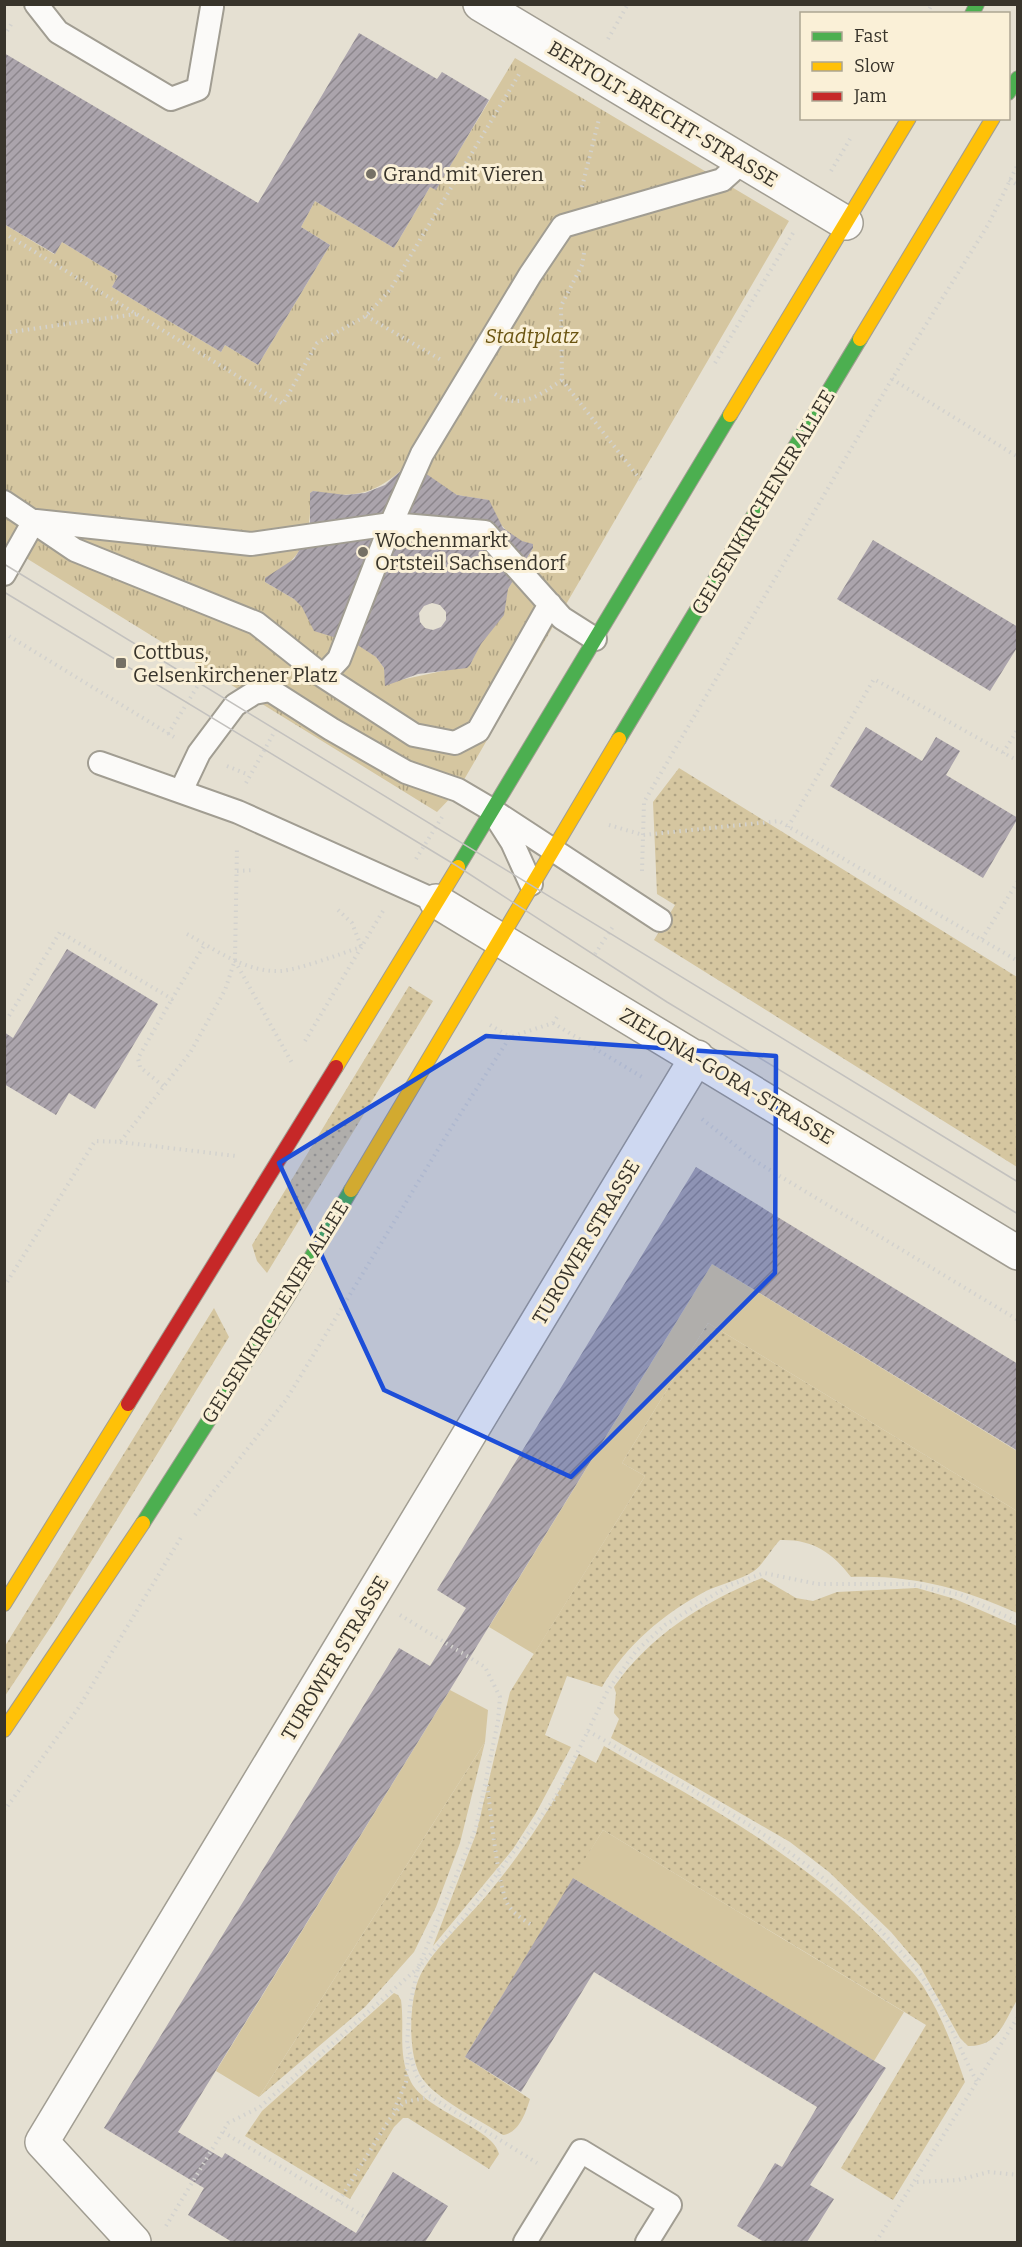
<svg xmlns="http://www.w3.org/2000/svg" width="1022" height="2247" font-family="Bitter,serif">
<defs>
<pattern id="grass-dots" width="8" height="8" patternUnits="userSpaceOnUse" patternTransform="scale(1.5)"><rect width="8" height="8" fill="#d5c6a0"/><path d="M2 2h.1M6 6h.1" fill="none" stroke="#aea283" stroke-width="1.8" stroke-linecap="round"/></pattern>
<pattern id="park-tufts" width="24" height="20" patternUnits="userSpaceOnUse" patternTransform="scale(1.5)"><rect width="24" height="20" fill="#d5c6a0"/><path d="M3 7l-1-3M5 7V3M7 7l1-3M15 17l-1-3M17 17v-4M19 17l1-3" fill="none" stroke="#aea283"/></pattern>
<pattern id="building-hatch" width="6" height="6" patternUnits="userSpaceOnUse" patternTransform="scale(1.5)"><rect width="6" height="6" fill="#aba4ac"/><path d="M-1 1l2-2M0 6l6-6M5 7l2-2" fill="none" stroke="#8c868c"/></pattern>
</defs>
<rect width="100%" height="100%" fill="#e5e0d2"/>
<path fill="url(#grass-dots)" d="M679,768L1017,977V1167L654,940L675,905L657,894L653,802Z
M409,986L433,1001L267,1273L257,1261L252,1245Z
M214,1308L229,1337L54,1622L5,1696V1646Z
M708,1323L1017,1511V1613C960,1588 915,1575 851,1577C832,1552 812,1539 780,1540C773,1547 761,1567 754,1571C740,1580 721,1584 706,1591C663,1614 626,1645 602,1687L567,1676L545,1735L571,1747L536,1813L513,1849L433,1946L476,1834L510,1692L645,1476L622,1463Z
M762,1578L796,1598L813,1601L837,1592L917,1588L955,1599L1017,1626V2000C1004,2023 997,2047 968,2046L960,2038L920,1966L891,1932L829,1872L790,1842L611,1738L619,1719L614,1713L616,1693L614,1687C650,1635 704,1602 762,1578Z
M485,1742L460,1843L436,1907L414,1952L365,2007L259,2097Z
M604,1746C704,1804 808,1858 887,1944C899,1958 913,1971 923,1986C942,2016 954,2049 965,2082L893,2200L841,2168L926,2025L603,1830L465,2057L530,2099C526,2112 519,2133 503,2135C480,2120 437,2100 422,2078C407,2057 409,1998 420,1976C432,1950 468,1918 487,1895C524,1851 553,1805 579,1754L596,1763Z
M394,1993L398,1995L401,2000C405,2029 397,2055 411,2082C426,2111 495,2129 499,2154L489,2169L408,2118H403L394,2127L350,2199L245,2136L262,2111Z"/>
<path fill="url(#park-tufts)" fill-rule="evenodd" d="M515,58L789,221L458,790L437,812L5,545L4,224L54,254L62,242L118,276L112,287L221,352L225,345L258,365L330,245L301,227L315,201L394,248L430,187L436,189ZM405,467L457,495L488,500C495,520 510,541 532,544L533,548L508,589L470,665L396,681L386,679L384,668L376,657L294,599L265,582V578C304,561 312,533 310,493L313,491C354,499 374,495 405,467Z"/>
<path fill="#d5c6a0" d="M712,1264L1017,1451V1511L708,1323L622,1463L645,1476L534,1654L489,1627Z
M450,1690L488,1710L485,1742L259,2097L216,2071Z
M603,1830L904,2012L874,2061L573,1878Z"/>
<path fill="url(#building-hatch)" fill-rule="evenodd" d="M359,33L437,79L442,72L489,100L436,190L430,187L394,248L315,201L301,227L330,245L258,365L225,345L221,352L112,287L118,276L62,242L55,254L4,224V53L258,203Z
M405,467L425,473L457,495L489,500L503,528L522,541L533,544V548L508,589L504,615L481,644L470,665L467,668L418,674L385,686L384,668L376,657L356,644L314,631L302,607L294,599L265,582V578L294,559L305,541L310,528V493L313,491L346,495L365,493L385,485ZM432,603L440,605L446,612V620L441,627L433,630L425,628L420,622L419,613L424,606Z
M873,540L1018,627V646L990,691L837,599Z
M866,727L922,761L936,737L960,751L946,775L1018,818L983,878L830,786Z
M67,949L158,1004L95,1109L69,1093L56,1115L4,1084V1032L13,1038Z
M696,1167L1018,1364V1451L712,1264L178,2132L222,2158L225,2153L356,2233L393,2172L448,2206L425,2242H232L188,2215L204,2188L104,2128L399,1648L430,1666L466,1608L437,1590Z
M573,1878L886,2068L810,2185L834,2199L807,2242H764L737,2226L775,2163L782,2167L817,2107L594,1972L521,2092L465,2057Z"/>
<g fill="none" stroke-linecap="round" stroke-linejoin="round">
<defs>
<path id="lane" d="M36,4L58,32L171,99L198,89L212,7
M4,502L75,550L256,623L323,676L414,735L455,743L478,731L550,604
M36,521L251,544L391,524L339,659L323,676
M4,574L34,521
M595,639L562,618L485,532L391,524L422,454L530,275L563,226L722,180L742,162
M100,763L238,812L436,901
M181,791L199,753L235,705L254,693L270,690L331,729L406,772L458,790L492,810L660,920
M496,817L512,842L531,884
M525,2242L581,2151L670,2205L647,2242"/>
<path id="street" d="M480,4L846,223
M436,901L1018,1253
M134,2242L42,2142L697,1057"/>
<path id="fast" d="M972,14L977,4
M1008,93L1018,78
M619,739L860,339
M458,867L730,415
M143,1523L290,1293L351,1190"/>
<path id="slow" d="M860,339L993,118
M730,415L909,118
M336,1067L458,867
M351,1190L619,739
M4,1604L128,1404
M4,1730L143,1523"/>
<path id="jam" d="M128,1404L336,1067"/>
</defs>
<use href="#lane" stroke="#a19d92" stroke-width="26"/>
<use href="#street" stroke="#a19d92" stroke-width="36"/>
<use href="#fast" stroke="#a19d92" stroke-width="16"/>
<use href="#slow" stroke="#a19d92" stroke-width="16"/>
<use href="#jam" stroke="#a19d92" stroke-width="16"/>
<path stroke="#d3d2ce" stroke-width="4" stroke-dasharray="1.5 4.5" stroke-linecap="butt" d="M927,14L932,4
M4,36L12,23
M608,39L628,4
M831,171L850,139
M1009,180L1018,185
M582,187L599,119
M4,233L283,404L317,343L366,316L390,290L521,71
M584,253L582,265L561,306L562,380L643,483
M366,316L443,361
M4,333L136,314
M715,363L793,233
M892,379L1018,457
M495,394C521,411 541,394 562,380
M4,633L174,737
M168,734L210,666
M1003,753L1018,729
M227,766L249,775
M246,783L276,729
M609,825L643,835L779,821L1018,961
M788,827L874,679L1018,761
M416,859L442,817
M237,871L255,870
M642,871L644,802L892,379L988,225L1018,164
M338,910L352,923L361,946
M187,934C214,949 247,973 281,971C302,969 339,954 361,947
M982,939L1018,881
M595,954L614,925
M235,961L292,1063
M4,1013L9,1016L60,932L172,999L205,944
M553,1023L642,1077
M490,1025L510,1037
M305,1041L383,911
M163,1086L140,1067L138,1058L172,999
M702,1119L755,1161L1018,1320
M120,1142L236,1156
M4,1287L95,1141L120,1142L190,1053L225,990L235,960L237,846
M195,1515L286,1400L448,1133L510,1037L553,1023L557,1017
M400,1615L485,1667L500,1697L498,1721L476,1828L418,1968L410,2005L407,2044L416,2075L428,2095L537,2163
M588,1731C692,1791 795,1842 880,1930C897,1948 917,1967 930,1989C948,2018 961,2052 977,2082
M487,1785C491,1811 497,1884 508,1905C514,1914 524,1920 533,1926
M4,1811L79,1707L183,1534
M394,2110L406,2082L408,2054
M223,2132L365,2217
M917,2182L958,2180L989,2172L1018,2175
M339,2201L389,2120L404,2102L430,2097
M166,2226L228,2123L260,2107L418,1968L465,1916L555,1798L608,1690L636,1651L665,1625L730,1585L764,1573L817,1584H910L961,1595L1018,1622
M876,2242L1018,2017"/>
<use href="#lane" stroke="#fbfaf8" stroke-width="22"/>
<use href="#street" stroke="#fbfaf8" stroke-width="33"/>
<use href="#fast" stroke="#4caf50" stroke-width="14"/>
<use href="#slow" stroke="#ffc107" stroke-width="14"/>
<use href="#jam" stroke="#c62828" stroke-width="14"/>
<path stroke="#c3c1be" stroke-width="1.5" d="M4,564L1018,1182
M4,592L457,866L667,1002L1018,1214"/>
</g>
<path fill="#1d4ed8" fill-opacity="0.2" stroke="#1d4ed8" stroke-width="4.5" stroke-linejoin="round" d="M486,1036L776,1056L775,1273L571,1477L384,1390L279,1163Z"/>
<g fill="#757065" stroke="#faf0d7" stroke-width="2">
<circle cx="371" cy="174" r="6"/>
<circle cx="363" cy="552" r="6"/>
<rect x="115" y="657" width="12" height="12" rx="3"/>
</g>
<g text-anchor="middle" stroke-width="6" stroke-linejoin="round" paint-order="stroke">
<g font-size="20" fill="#38342b" stroke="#faf0d7">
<text transform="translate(663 114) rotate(31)" y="7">BERTOLT-BRECHT-STRASSE</text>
<text transform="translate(763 502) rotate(-59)" y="7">GELSENKIRCHENER ALLEE</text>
<text transform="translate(727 1076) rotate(31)" y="7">ZIELONA-GORA-STRASSE</text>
<text transform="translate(586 1242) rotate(-59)" y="7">TUROWER STRASSE</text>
<text transform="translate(275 1312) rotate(-58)" y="7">GELSENKIRCHENER ALLEE</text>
<text transform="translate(335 1658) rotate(-59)" y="7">TUROWER STRASSE</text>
</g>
<g font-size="20" fill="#38342b" stroke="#faf0d7" text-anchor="start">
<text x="383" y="181">Grand mit Vieren</text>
<text x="375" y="547">Wochenmarkt<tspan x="375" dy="23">Ortsteil Sachsendorf</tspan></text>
<text x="133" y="659">Cottbus,<tspan x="133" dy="23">Gelsenkirchener Platz</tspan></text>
</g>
<g font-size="20" font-style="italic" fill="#6a5411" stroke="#faf0d7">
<text x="532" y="343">Stadtplatz</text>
</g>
</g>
<rect width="1022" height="2247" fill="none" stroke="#38342b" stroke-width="12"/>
<rect x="800" y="12" width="210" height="108" fill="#faf0d7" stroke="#aca592" stroke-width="1.5"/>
<rect x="812" y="32" width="30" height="9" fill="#4caf50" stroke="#aca592" stroke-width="1.5"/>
<text x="854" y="42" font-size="18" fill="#38342b">Fast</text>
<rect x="812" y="62" width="30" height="9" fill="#ffc107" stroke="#aca592" stroke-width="1.5"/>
<text x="854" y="72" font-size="18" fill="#38342b">Slow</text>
<rect x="812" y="92" width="30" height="9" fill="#c62828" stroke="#aca592" stroke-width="1.5"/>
<text x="854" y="102" font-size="18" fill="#38342b">Jam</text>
</svg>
